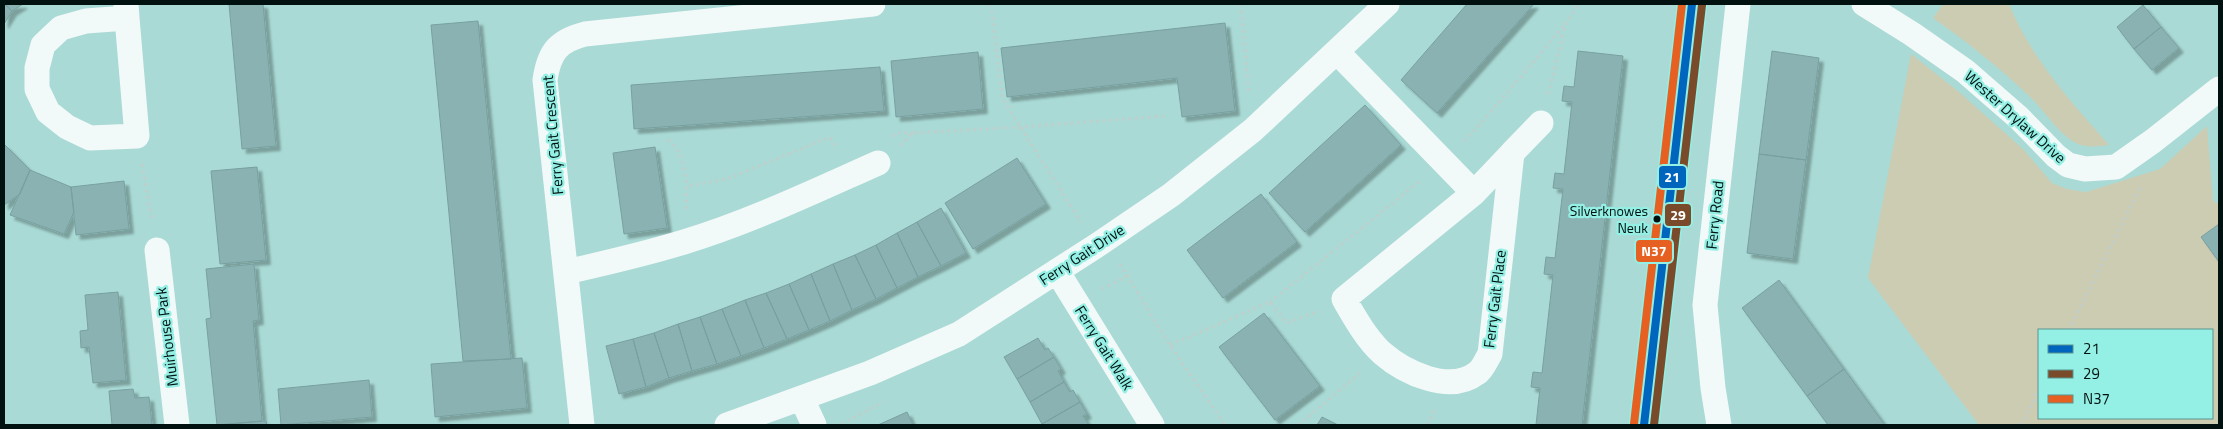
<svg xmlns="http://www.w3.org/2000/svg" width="2223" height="429" font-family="'Titillium Web',sans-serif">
<defs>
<filter id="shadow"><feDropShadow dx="4.5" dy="4.5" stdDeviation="1" flood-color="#0004"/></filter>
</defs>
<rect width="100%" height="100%" fill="#a9dad5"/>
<path fill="#ccccb3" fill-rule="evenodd" d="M1943,4H2009C2031,58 2070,101 2109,145C2099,146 2088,148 2078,144C2058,135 2045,110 2029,96C1999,67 1967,42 1933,18Z
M1911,54L1959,92L2023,149L2052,183L2067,189L2086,192L2160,169L2207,126L2213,201L2219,204V425H1979L1868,278ZM2039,330H2212V418H2039Z"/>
<path fill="#8ab2b2" stroke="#78a0a0" filter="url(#shadow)" d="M4,4L12,11L4,24Z
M5,4H23L12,11Z
M229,4H263L276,146L242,149Z
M1467,4H1534L1437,113L1401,80Z
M2143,5L2161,27L2134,49L2117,27Z
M478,21L511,359L463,361L431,25Z
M1225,23L1235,111L1182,117L1177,78L1007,97L1001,48Z
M2161,27L2179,48L2152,70L2134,49Z
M1578,51L1623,56L1582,425H1536L1540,388L1531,387L1533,372L1542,373L1553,275L1544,274L1546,257L1555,258L1563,189L1553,188L1555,173L1564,174L1572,102L1562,101L1564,86L1574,87Z
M1772,51L1819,58L1806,160L1759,154Z
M978,52L983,109L896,117L891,61Z
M880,67L884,111L634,129L631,85Z
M1365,105L1401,145L1305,232L1269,193Z
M4,144L30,170L20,194L4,205Z
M655,147L667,228L624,234L613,153Z
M1759,154L1806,160L1793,259L1747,253Z
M1017,158L1046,204L973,249L945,203Z
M257,167L266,260L220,264L211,171Z
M30,170L71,187L74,212L64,234L10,215Z
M124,181L129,229L76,235L71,187Z
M1261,194L1297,242L1223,298L1187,250Z
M941,208L966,253L941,266L917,222Z
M917,222L941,266L918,277L897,233Z
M2219,224V262L2201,237Z
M897,233L918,277L897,288L876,245Z
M876,245L897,288L876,299L855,255Z
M855,255L876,299L852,310L833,264Z
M254,264L259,320L253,321L262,421L217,425L206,319L211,318L206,269Z
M833,264L852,310L830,321L811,274Z
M811,274L830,321L809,330L789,284Z
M1779,280L1844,369L1807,396L1742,308Z
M789,284L809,330L787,339L766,293Z
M118,292L126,380L93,383L89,347L81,348L80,331L88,330L85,295Z
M766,293L787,339L764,348L745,300Z
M745,300L764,348L741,356L722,309Z
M722,309L741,356L717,364L700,317Z
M1264,313L1320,386L1275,420L1219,347Z
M700,317L717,364L692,371L678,324Z
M678,324L692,371L669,378L654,333Z
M654,333L669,378L646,387L633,339Z
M1038,338L1045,350L1048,348L1054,357L1017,379L1004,357Z
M633,339L646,387L619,394L606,346Z
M1054,357L1061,369L1058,371L1064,382L1030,402L1017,379Z
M522,358L527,408L435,417L431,364Z
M1844,369L1885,425H1828L1807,396Z
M369,380L372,417L281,425L278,389Z
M1064,382L1070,392L1073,390L1080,402L1042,424L1030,402Z
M133,389L135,398L149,397L152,425H112L109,391Z
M1080,402L1087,414L1083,416L1089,425H1043L1042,424Z
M907,412L913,425H878Z
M1322,417L1338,425H1317Z
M262,421H266L267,425H220Z"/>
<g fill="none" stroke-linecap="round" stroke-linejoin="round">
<path stroke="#c0cecc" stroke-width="3" stroke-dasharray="2.5 4" stroke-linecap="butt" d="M991,4L1002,98L1081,222
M1241,4L1249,93
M1548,94L1566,23L1579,4
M892,136L900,133H913
M668,140C683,152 684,168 687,186
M1464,141L1484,120L1566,23
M900,145L913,133L1022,127L1164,116
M142,164L152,222
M686,209L687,186L727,179L830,137L837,149
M1120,264L1170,345L1225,425
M1102,289L1127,276
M1270,302L1420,181
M2069,330L2140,188
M1170,345L1270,302L1287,323L1319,311
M842,424L883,402
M1299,425L1360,373
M1428,425L1434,409
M2021,425L2039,389"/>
<path stroke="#f2f9f9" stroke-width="25" d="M126,4L127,18L137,136L90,138L67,127L48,112L37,89V68L43,45L61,28L86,21L127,18
M1864,4L1912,34L1965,71L2019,118L2056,156L2068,165L2085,169L2116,167L2153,141L2219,89
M1337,52L1474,193L1344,299C1355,318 1366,338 1382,353C1405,373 1450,394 1477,373C1483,369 1486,360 1490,354L1512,153L1541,123
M1474,193L1512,153
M157,250L177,425
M1057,271L1152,425
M566,272C606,263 645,254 684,242C750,222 815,191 878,163
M802,399L814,425
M582,425L545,80C549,52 558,41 585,34L873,4
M727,425L870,373L959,334L1096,246L1171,195L1253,130L1387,4
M1719,425L1713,388L1705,305L1738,4"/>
<path stroke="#e3eeed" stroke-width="28" d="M1644,425L1692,4"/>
<defs>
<path id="bus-1" d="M1644,425L1692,4"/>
<path id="bus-2" d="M1654,425L1702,5"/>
<path id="bus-3" d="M1634,424L1682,4"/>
</defs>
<use href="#bus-1" stroke="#94efe4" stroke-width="11"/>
<use href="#bus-2" stroke="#94efe4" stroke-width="11"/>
<use href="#bus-3" stroke="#94efe4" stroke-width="11"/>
<use href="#bus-1" stroke="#0065bd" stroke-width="8"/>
<use href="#bus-2" stroke="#7a4b2a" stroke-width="8"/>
<use href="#bus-3" stroke="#e66121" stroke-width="8"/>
</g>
<circle fill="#00110f" stroke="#94efe4" stroke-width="2" cx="1657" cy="219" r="4.5"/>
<g text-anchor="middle" stroke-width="4.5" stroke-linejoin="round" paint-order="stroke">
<g font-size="14" fill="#00110f" stroke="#94efe4" text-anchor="end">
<text x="1648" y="216">Silverknowes<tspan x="1648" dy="17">Neuk</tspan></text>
</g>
<g font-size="15" fill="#00110f" stroke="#94efe4">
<text transform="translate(2015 117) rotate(42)" y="5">Wester Drylaw Drive</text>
<text transform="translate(553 135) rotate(-95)" y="5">Ferry Gait Crescent</text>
<text transform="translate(1715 215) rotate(-84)" y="5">Ferry Road</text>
<text transform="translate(1082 255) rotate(-33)" y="5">Ferry Gait Drive</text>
<text transform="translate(1495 299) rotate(-83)" y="5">Ferry Gait Place</text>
<text transform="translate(167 337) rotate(-97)" y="5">Muirhouse Park</text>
<text transform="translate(1104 348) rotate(58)" y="5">Ferry Gait Walk</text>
</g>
</g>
<g stroke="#94efe4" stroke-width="2">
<rect x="1658" y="165" width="29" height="24" rx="5" fill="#0065bd"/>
<rect x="1664" y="203" width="28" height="24" rx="5" fill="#7a4b2a"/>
<rect x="1635" y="239" width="38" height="24" rx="5" fill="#e66121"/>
</g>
<g font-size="14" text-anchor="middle" font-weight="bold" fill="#fff">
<text x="1672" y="182">21</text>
<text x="1678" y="220">29</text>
<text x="1654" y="256">N37</text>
</g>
<rect width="2223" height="429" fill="none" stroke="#00110f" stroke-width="10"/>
<rect x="2038" y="329" width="175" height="90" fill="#94efe4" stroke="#59968f"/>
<rect x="2048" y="345" width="25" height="8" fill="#0065bd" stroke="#59968f"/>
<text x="2083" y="354" font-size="15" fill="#00110f">21</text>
<rect x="2048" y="370" width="25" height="8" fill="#7a4b2a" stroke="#59968f"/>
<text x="2083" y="379" font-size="15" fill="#00110f">29</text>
<rect x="2048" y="395" width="25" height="8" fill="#e66121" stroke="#59968f"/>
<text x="2083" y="404" font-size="15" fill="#00110f">N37</text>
</svg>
